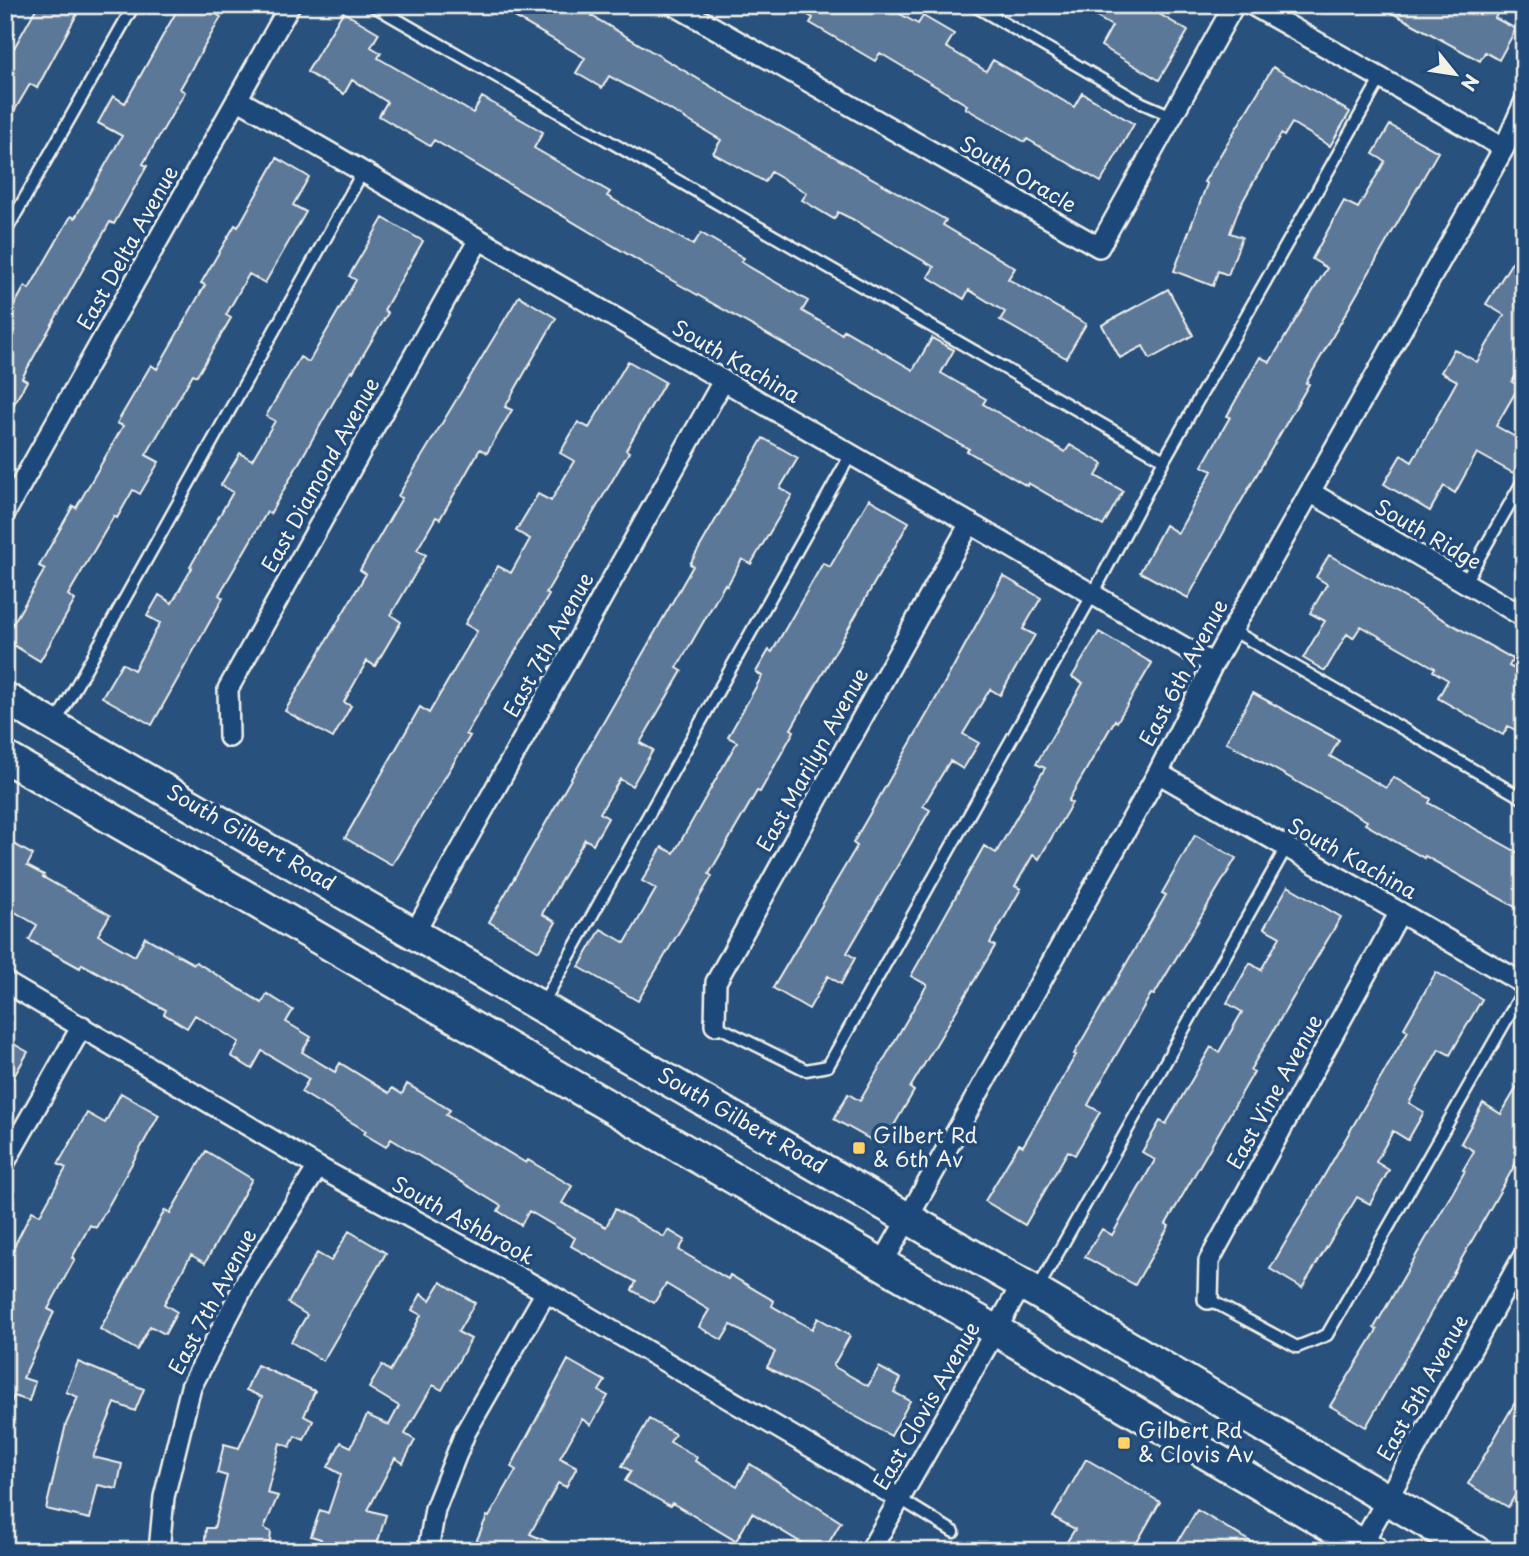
<svg xmlns="http://www.w3.org/2000/svg" width="1529" height="1556" font-family="'Playpen Sans',sans-serif">
<rect width="100%" height="100%" fill="#28517e"/>
<filter id="ink" filterUnits="userSpaceOnUse"><feTurbulence type="fractalNoise" baseFrequency=".0143" numOctaves="2"/><feDisplacementMap in="SourceGraphic" scale="14" xChannelSelector="R" yChannelSelector="G"/><feConvolveMatrix kernelMatrix="1 2 1 2 8 2 1 2 1" color-interpolation-filters="sRGB"/></filter>
<g filter="url(#ink)">
<path fill="#5b7899" stroke="#f4f1e8" stroke-width="2" d="M38,5H82L37,88L30,84L5,127V64Z
M180,5H201L221,17L180,89L185,92L143,164L147,166L114,224L110,222L70,292L22,378L27,381L5,420V322L25,286L29,289L71,216L75,218L122,136L98,123L113,96L125,103Z
M494,5H578L594,14L592,16L732,99L946,220L943,225L1015,268L1008,279L1086,324L1066,358L1000,320L1005,312L969,290L964,299L928,277L934,267L852,219L838,212L834,219L802,200L807,193L771,172L765,182L713,153L721,140L652,99L609,76L602,88L576,73L585,58Z
M790,5H884L918,24L923,16L954,34L946,47L986,71L993,60L1074,107L1082,93L1134,124L1101,182L1027,139L1025,142L965,108L967,105L880,53L875,61L810,23L813,18Z
M1076,5H1144L1188,31L1159,80L1101,46L1112,26Z
M1378,5H1502L1495,18L1516,29L1499,60L1485,52L1480,61Z
M343,12L379,33L371,47L381,53L378,58L473,113L482,97L543,132L534,148L610,192L607,196L693,245L701,233L744,258L741,262L808,301L802,311L842,334L844,330L913,370L932,338L954,350L941,373L986,399L983,404L1065,452L1070,445L1103,464L1096,476L1123,491L1103,526L1028,483L1027,486L967,451L969,449L673,281L434,140L430,146L379,116L387,102L352,80L344,94L307,72Z
M1273,67L1350,112L1330,146L1292,123L1284,136L1281,134L1240,206L1230,233L1242,237L1228,275L1218,271L1213,286L1174,271L1207,184L1204,182Z
M1390,125L1438,152L1306,383L1309,384L1231,519L1188,598L1140,572L1165,525L1178,533L1212,471L1202,466L1230,417L1227,416L1260,357L1270,362L1327,268L1312,259L1344,201L1358,208L1385,161L1373,154Z
M277,158L309,177L293,205L306,212L265,283L249,274L226,315L231,318L197,376L193,374L146,455L159,462L140,494L133,490L117,518L114,516L68,595L75,600L40,661L5,640V637L45,569L39,566L73,506L76,508L123,426L117,423L151,365L157,369L205,285L201,283L235,225L238,227Z
M383,218L423,241L384,310L388,313L353,372L351,371L270,514L267,512L219,595L223,598L152,725L102,697L122,663L134,670L160,623L147,616L159,595L172,603L192,568L190,567L233,492L221,485L240,453L252,460L275,421L266,416L300,357L309,362L356,280L349,276Z
M1524,243V362L1512,382L1519,386L1496,426L1524,442V455L1513,473L1477,453L1455,493L1444,486L1430,511L1384,484L1401,455L1412,462L1457,381L1441,372L1454,349L1477,362L1504,315L1486,304Z
M1168,289L1193,335L1150,359L1143,346L1120,358L1102,325Z
M519,296L556,318L505,407L512,410L487,453L480,449L440,519L436,517L417,550L426,555L391,615L401,622L375,666L367,661L344,702L351,706L333,738L285,711L366,574L360,570L402,498L398,496Z
M628,361L665,382L626,450L629,452L546,593L549,595L466,734L470,736L392,865L345,838L420,707L429,713L477,631L465,624L498,566L511,573L530,539L516,531L538,494L551,501L574,461L560,453L578,422L589,428Z
M763,438L798,458L780,488L792,495L751,564L742,559L727,586L725,584L677,668L682,671L640,743L653,750L632,786L620,779L600,813L608,818L593,844L585,839L559,884L542,914L556,922L539,951L489,922L693,566L690,564Z
M869,499L909,522L791,729L794,731L760,792L757,791L709,874L712,876L638,1001L579,967L601,929L625,943L656,889L642,881L662,847L674,853L737,742L728,737L762,676L756,672L769,650L772,652L823,563L830,567Z
M1329,555L1513,659L1509,666L1524,674V735L1508,726L1503,735L1438,698L1448,680L1433,671L1435,668L1361,626L1353,638L1347,634L1325,671L1303,658L1325,621L1310,613L1327,584L1316,577Z
M1003,576L1041,598L1023,629L1035,635L1000,695L990,689L963,734L979,743L963,769L950,761L923,806L930,810L847,953L855,958L841,984L828,976L809,1009L773,988L857,846L853,843L934,702Z
M1099,632L1152,663L1117,722L1115,720L1068,801L1072,803L1039,859L1033,855L1015,886L1021,889L990,943L995,946L910,1088L914,1091L882,1146L834,1119L848,1094L860,1101L927,985L911,976L984,846L996,853L1045,768L1036,764L1083,683L1072,677Z
M1253,693L1339,740L1330,756L1386,788L1393,777L1431,799L1429,803L1524,856V912L1425,856L1424,858L1365,824L1367,821L1226,742Z
M1195,835L1236,858L1154,995L1151,994L1096,1090L1088,1105L1100,1112L1075,1155L1068,1151L1025,1225L985,1201L1019,1144L1023,1146L1076,1055L1074,1054L1166,895L1162,893Z
M5,839L33,855L27,866L44,875L43,877L110,915L98,935L135,956L145,937L194,964L196,962L262,1003L267,994L293,1010L286,1022L311,1037L302,1052L335,1072L340,1063L389,1093L392,1088L402,1094L407,1084L450,1110L446,1115L526,1163L528,1160L572,1186L562,1203L606,1227L615,1209L664,1237L668,1230L685,1240L679,1250L728,1279L730,1275L774,1301L772,1306L812,1329L818,1318L850,1336L833,1366L868,1386L879,1367L901,1379L894,1392L910,1401L891,1436L767,1367L775,1352L731,1325L722,1340L699,1327L709,1310L666,1284L654,1303L632,1290L636,1282L571,1246L575,1238L529,1211L521,1225L498,1211L501,1206L391,1139L386,1147L364,1134L366,1131L301,1092L309,1079L262,1051L252,1069L231,1056L239,1042L195,1015L187,1028L164,1014L166,1010L82,964L80,968L29,940L37,925L5,906Z
M1288,886L1341,917L1250,1070L1254,1072L1166,1224L1169,1226L1135,1285L1085,1257L1102,1229L1112,1235L1155,1160L1142,1152L1160,1121L1166,1124L1211,1047L1219,1052L1242,1012L1227,1003L1250,963L1261,970L1280,937L1264,928Z
M1436,972L1482,999L1450,1055L1439,1049L1409,1103L1424,1112L1408,1140L1393,1131L1376,1162L1389,1170L1370,1204L1357,1197L1302,1288L1270,1269L1408,1031L1404,1028Z
M5,1039L28,1052L5,1092Z
M1524,1075V1149L1366,1427L1330,1406L1377,1330L1374,1328L1465,1171L1463,1170L1474,1151L1461,1143L1483,1103L1501,1114Z
M121,1093L159,1115L96,1228L90,1225L72,1258L75,1259L48,1309L54,1312L23,1378L35,1382L29,1401L14,1396L5,1416V1264L32,1211L40,1215L66,1168L58,1164L87,1113L105,1123Z
M206,1151L252,1179L205,1263L191,1255L164,1304L177,1312L165,1334L150,1326L137,1350L100,1329L165,1210L170,1213Z
M349,1231L386,1253L323,1361L291,1342L307,1315L288,1303L317,1253L331,1261Z
M441,1282L475,1303L458,1332L471,1339L442,1390L433,1385L405,1434L415,1440L403,1463L395,1458L368,1510L386,1515L375,1551H318L321,1539L311,1536L320,1510L328,1513L341,1474L328,1467L341,1442L351,1447L367,1415L389,1425L399,1406L369,1388L382,1365L390,1371L412,1333L421,1315L412,1310L421,1294L430,1300Z
M568,1360L605,1381L599,1391L608,1396L591,1425L582,1419L560,1458L577,1467L566,1487L558,1483L530,1534L569,1551H481L483,1545L476,1542L487,1516L489,1517L516,1470L511,1467Z
M78,1362L144,1389L135,1411L115,1403L93,1457L122,1464L117,1489L98,1485L90,1519L46,1509L66,1424L78,1397L66,1392Z
M257,1365L315,1391L304,1416L313,1421L304,1440L295,1436L290,1447L280,1443L267,1493L278,1496L264,1528L271,1532L269,1551H204L206,1528H214L227,1476L217,1473L224,1444L239,1448L262,1397L246,1390Z
M1524,1387V1499L1516,1494L1508,1507L1468,1484Z
M649,1419L675,1434L670,1442L697,1457L695,1461L737,1486L750,1464L841,1522L824,1551H815L752,1513L736,1541L672,1503L670,1506L625,1481L631,1471L622,1466Z
M1086,1459L1160,1502L1132,1551H1061L1075,1529L1053,1517Z
M1197,1510L1266,1551H1172Z"/>
<g fill="none" stroke-linecap="round" stroke-linejoin="round">
<defs>
<path id="service" d="M372,5L1164,460
M973,5L1142,103L1172,116
M5,233L134,5
M1465,582L1524,479
M1232,630L1524,799
M56,722L362,173
M543,1003L851,454
M715,1025L806,1070L828,1066L1093,594L1164,460L1381,78
M1037,1290L1286,848
M1208,1299L1297,1347L1327,1335L1524,989
M900,1499L954,1532"/>
<path id="minor" d="M674,5L1099,247L1234,5
M1252,5L1504,148
M237,99L1213,664
M1310,492L1524,617
M5,513L290,5
M229,737L228,689L478,241
M1158,773L1524,984
M415,932L723,381
M5,982L318,1167L546,1292L900,1499
M715,1025L716,982L970,523
M5,1162L82,1026
M882,1264L1158,773L1213,664L1504,148L1524,103
M1208,1299L1209,1261L1400,912
M1362,1544L1524,1255
M159,1551L164,1497L191,1387L247,1280L318,1167
M428,1551L435,1509L465,1433L546,1292
M870,1551L1022,1284"/>
<path id="primary" d="M5,698L1036,1292L1475,1551
M5,757L882,1264L1373,1551"/>
</defs>
<use href="#service" stroke="#f4f1e8" stroke-width="15"/>
<use href="#minor" stroke="#f4f1e8" stroke-width="24"/>
<use href="#primary" stroke="#f4f1e8" stroke-width="35"/>
<use href="#service" stroke="#1f4a7a" stroke-width="10"/>
<use href="#minor" stroke="#1f4a7a" stroke-width="19"/>
<use href="#primary" stroke="#1f4a7a" stroke-width="30"/>
</g>
</g>
<g fill="#ffd166" stroke="#1f4a7a" stroke-width="2.5">
<rect x="852" y="1141" width="14" height="14" rx="3.5"/>
<rect x="1117" y="1436" width="14" height="14" rx="3.5"/>
</g>
<g text-anchor="middle" stroke-width="7" stroke-linejoin="round" paint-order="stroke">
<g font-size="21" fill="#f4f1e8" stroke="#1f4a7a">
<text transform="translate(1018 175) rotate(30)" y="7">South Oracle</text>
<text transform="translate(128 248) rotate(-61)" y="7">East Delta Avenue</text>
<text transform="translate(736 362) rotate(30)" y="7">South Kachina</text>
<text transform="translate(321 475) rotate(-61)" y="7">East Diamond Avenue</text>
<text transform="translate(1428 535) rotate(30)" y="7">South Ridge</text>
<text transform="translate(549 645) rotate(-61)" y="7">East 7th Avenue</text>
<text transform="translate(1184 673) rotate(-62)" y="7">East 6th Avenue</text>
<text transform="translate(813 760) rotate(-61)" y="7">East Marilyn Avenue</text>
<text transform="translate(251 838) rotate(30)" y="7">South Gilbert Road</text>
<text transform="translate(1352 859) rotate(29)" y="7">South Kachina</text>
<text transform="translate(1275 1092) rotate(-61)" y="7">East Vine Avenue</text>
<text transform="translate(742 1121) rotate(30)" y="7">South Gilbert Road</text>
<text transform="translate(463 1221) rotate(29)" y="7">South Ashbrook</text>
<text transform="translate(213 1302) rotate(-62)" y="7">East 7th Avenue</text>
<text transform="translate(1423 1388) rotate(-61)" y="7">East 5th Avenue</text>
<text transform="translate(927 1406) rotate(-60)" y="7">East Clovis Avenue</text>
</g>
<g font-size="21" fill="#f4f1e8" stroke="#1f4a7a" text-anchor="start">
<text x="873" y="1143">Gilbert Rd<tspan x="873" dy="24">&amp; 6th Av</tspan></text>
<text x="1138" y="1438">Gilbert Rd<tspan x="1138" dy="24">&amp; Clovis Av</tspan></text>
</g>
</g>
<rect width="1529" height="1556" fill="none" stroke="#1f4a7a" stroke-width="28"/>
<rect x="14" y="14" width="1501" height="1528" fill="none" stroke="#f4f1e8" stroke-width="2.5" filter="url(#ink)"/>
<g transform="translate(1455 74) rotate(120)" stroke="#1f4a7a" stroke-width="5" paint-order="stroke">
<path d="M0-5L12 26L0 18L-12 26Z" fill="#f4f1e8"/>
<text y="-10" font-size="19" font-weight="bold" text-anchor="middle" fill="#f4f1e8">N</text>
</g>
</svg>
